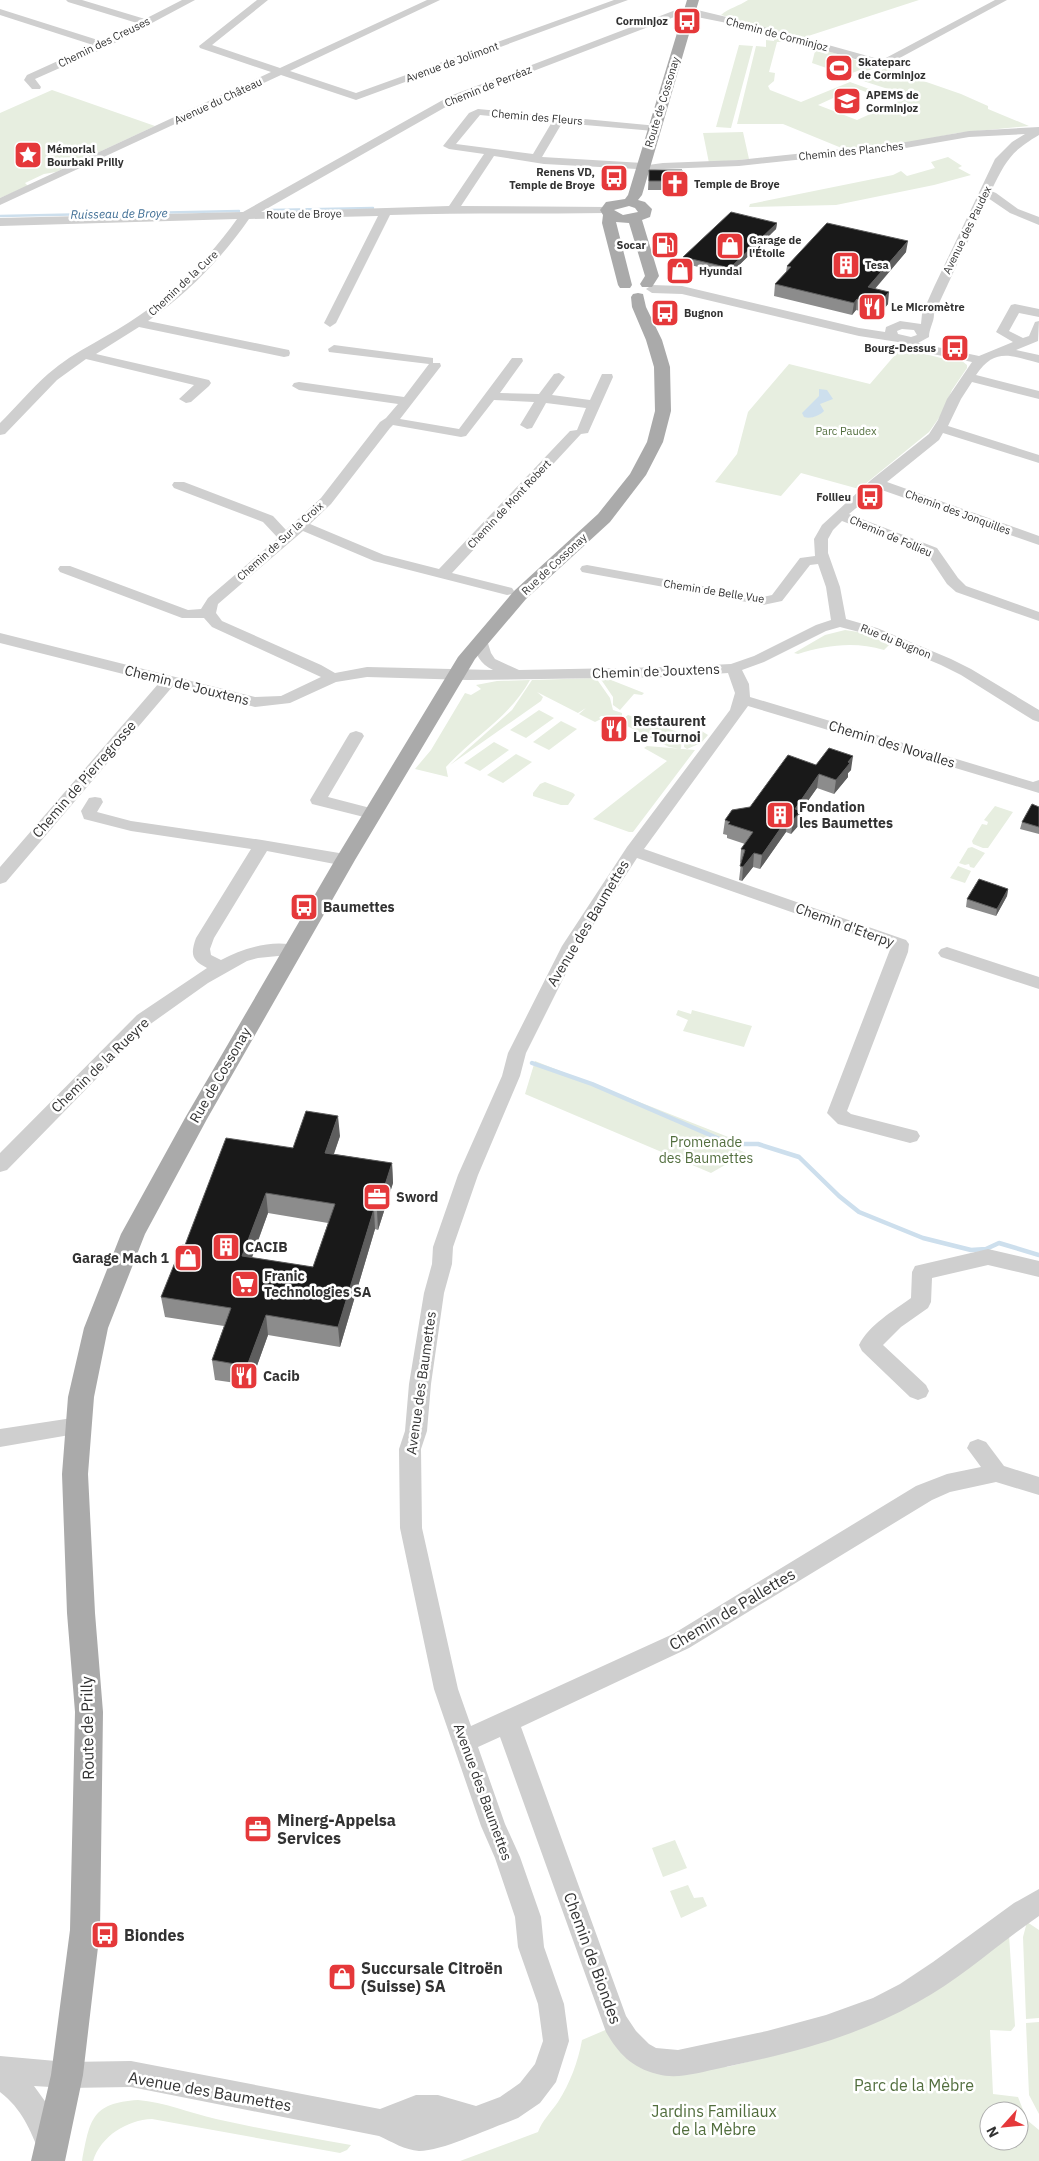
<svg xmlns="http://www.w3.org/2000/svg" width="1039" height="2161" font-family="'IBM Plex Sans',sans-serif">
<rect width="100%" height="100%" fill="#fff"/>
<path fill="#e7eee0" fill-rule="evenodd" d="M748,0H919L802,38L721,15C729,8 739,6 748,0Z
M775,36L782,38V42H777L769,72L775,73L774,81L768,86L770,90L801,102L850,82L872,90L866,92L855,88L818,105L857,120L910,96L860,80L886,68L961,94L988,106V109L1029,126L957,133L907,143L844,149L783,124H737L756,46L766,47V40L774,41Z
M739,45L753,46L731,128L716,127Z
M816,47L877,67L865,72L860,70L847,75L812,63Z
M52,90L155,126L56,172L44,174L25,183L28,186L0,198V113Z
M743,132L749,159L709,163L703,133Z
M948,157L962,166L958,168L971,175L934,185L836,205L749,207L750,204L893,175L901,171L907,176L935,168L931,162Z
M901,348L945,359C953,356 962,360 967,365V368L952,390L941,415L929,432L859,489L801,473L781,496L715,482L737,454L748,412L789,364L870,384Z
M845,630L858,632L890,644L884,650C855,641 826,645 798,654L794,653L825,635Z
M596,678L610,698L613,710L622,713V716L617,720L609,716H601L599,718L601,719L595,722L579,714L586,708L578,713L537,692L543,697L541,701L450,765L512,710L532,680Z
M600,678H606L644,693L642,695L634,694L620,710L613,705V697Z
M530,680C509,718 474,736 446,767L448,777L415,769L431,750L465,693L471,695L481,689L476,685L497,681Z
M539,710L554,718L526,738L510,730Z
M628,715L681,733L682,736L681,749L669,747L619,722Z
M561,721L577,729L549,750L533,742Z
M700,730L708,735L701,743L687,749L684,747L685,734L687,732L696,735Z
M494,742L509,750L480,771L464,763Z
M647,746L695,750L633,832H629L593,819L667,761L644,748Z
M516,754L532,762L503,783L487,775Z
M545,782L573,793L575,795L568,805H561L533,796V793L540,784Z
M995,806L1013,812L988,848H983L973,844L972,841L982,824L987,825L988,822L984,820Z
M972,847L985,853L974,868L970,867L969,864L965,865L959,863L968,848Z
M958,866L971,871L965,883L950,878Z
M678,1010L691,1014L692,1010L752,1026L744,1047L683,1031L688,1020L676,1015Z
M535,1061L741,1142L737,1149L746,1153L711,1173L525,1094Z
M675,1840L687,1868L663,1877L652,1848Z
M688,1885L694,1898L703,1897L707,1906L681,1918L670,1891Z
M1027,1922L1039,1930V2018L1026,2019L1023,1937Z
M1009,1935L1015,2026L1011,2031L990,2030L993,2094L1018,2097L1027,2120L1039,2130V2161H460L538,2132C542,2121 551,2112 558,2102C570,2083 578,2062 582,2040L610,2028L616,2040L725,2064L727,2067L806,2047ZM989,2111H1019V2141H989Z
M1039,2022V2114L1029,2095L1026,2023Z
M138,2100C164,2102 190,2113 216,2119C261,2129 306,2137 351,2145L347,2150L340,2153L152,2119C127,2120 101,2136 93,2161H82C90,2120 91,2103 138,2100Z"/>
<path fill="#cddfed" d="M819,389L827,390L833,399L820,404L824,411C819,416 811,419 804,417L802,413L819,396Z"/>
<g fill="none" stroke-linecap="round" stroke-linejoin="round">
<path stroke="#cddfed" stroke-width="2.5" d="M271,210L373,208
M0,216L239,211"/>
<path stroke="#cddfed" stroke-width="4.5" d="M532,1063L592,1084L731,1144H758L799,1157L839,1196L859,1212L923,1238L971,1250L986,1249L999,1243L1039,1255"/>
<path fill="#cfcfcf" fill-rule="evenodd" d="M66,0H82L145,19L182,0H195L107,47L35,79L41,87L40,89H32L24,80L27,75L93,45L0,15V9L101,41L137,23L68,2Z
M257,0H268L212,45L280,68L427,0H440L290,71L356,93L614,0H628L356,100L281,75L0,205V198L271,72L200,48L199,46Z
M995,0H1007L883,67L732,24L682,14L458,100L261,212L449,206L484,154L449,149L443,146L469,113L478,109L658,126L659,128L658,130L654,131L562,123L542,157L643,163L648,165L663,163L739,160L900,143L969,131L1039,127V135C1010,152 1006,161 991,191L996,193L1018,209L1039,217V225L1010,213L988,198L934,314C934,323 929,328 929,337L918,343L979,356L1013,342L996,332L1011,305L1015,304L1039,309V317L1019,313L1009,331L1023,338L1029,336L1035,322L1039,321L1038,341L1016,350L1039,355V363C1011,356 995,347 976,375L1039,391V399L972,382L961,399L948,426L1039,455V463L943,433L939,440L887,482L1039,536V545L879,489L849,514L937,548L958,578L966,586L1039,612V621L956,592L947,584L927,554L842,521L833,530L828,539V553L840,587L846,619L877,628L951,659L971,669L1039,710V722L1033,720L961,675L941,665L867,634L840,627L826,631L764,662L742,670L749,684L750,697L1033,782L1039,780V793L748,706L644,849L906,940L909,944L908,952L847,1111L851,1114L917,1131L920,1136L917,1141L910,1143L838,1124L827,1113L891,947L637,858L579,947L526,1053L520,1076L478,1175L453,1247L452,1264L444,1293L431,1384L427,1431L421,1449L422,1528L458,1689L471,1726L673,1634L916,1486L947,1474L981,1467L967,1448L970,1442L978,1439L986,1442L1004,1466L1039,1477V1495L996,1482L950,1492L932,1500L689,1648L521,1727L626,2016L636,2031L649,2044L656,2048L678,2050L767,2031L826,2015L873,1998L900,1984L933,1962L1014,1903L1039,1889V1916C998,1944 962,1978 918,2002C857,2037 789,2054 721,2068C700,2072 678,2080 657,2074C632,2068 618,2053 606,2032L500,1737L478,1747L505,1824L520,1857L541,1917L544,1947L564,2004L569,2041L556,2082L540,2103L518,2118L508,2122C485,2130 442,2151 419,2151C405,2150 392,2142 379,2136L131,2087L67,2088L34,2086L47,2104L64,2144L60,2154L50,2158L40,2154C30,2129 22,2109 0,2092V2056L67,2062L131,2061L380,2109L416,2095H438L476,2106L500,2097L520,2083L535,2064L543,2041L538,2004L518,1947L515,1917L495,1858L481,1826L434,1689L400,1528L399,1449L405,1431L409,1384L424,1293L432,1264L433,1247L458,1175L502,1076L508,1053L562,946L627,847L730,710L735,693L728,673L671,677L468,680L367,677L336,682L290,703L255,707L173,686L6,882L0,884V867L159,683L0,643V633L255,697L281,696L321,677L212,627L204,618H182L60,572L58,569L60,566H70L188,610L201,609L208,598L278,538L263,522L174,488L172,485L174,482H184L273,516L286,530L321,498L380,422L386,418L398,404L299,390L292,386L294,383L299,382L404,397L429,364L329,352L328,349L334,345L433,358V363H440L441,366L400,419L459,429L512,358H522L523,361L500,393L539,394L554,374L559,373L565,377L552,395L590,400L602,374H612L613,377L588,433L581,434L452,573L512,588L514,591L512,594L507,595L374,561L303,531L218,604L216,613L222,621L321,665L335,673L367,667L493,670C480,664 475,654 473,640L476,637H486L491,653L495,659L519,670L671,667L731,664L754,656L816,625L831,620L826,587L818,564L810,565L782,601L763,605L587,573L582,572L580,569L582,566L587,565L763,597L772,595L800,558L815,556L814,539L822,525L871,480L929,434L938,420L947,399L972,362L918,351L898,342L859,336L682,294L652,293L646,289L652,285L682,286L859,328L885,332L886,327L900,321L921,324L922,314L934,287L995,159L1012,142L1025,134L969,137L900,149L739,166L663,169L638,172L637,169L544,164L494,156L461,206L607,207L613,210L607,213C535,214 462,213 390,215L336,323L330,327L324,323L378,216L249,219C222,258 187,294 148,321L284,349L289,350L290,353L289,356L284,357L139,327L96,354L209,380L211,383L209,386L191,402L186,403L179,399L194,385L86,359L57,380L5,434L0,435V423C16,407 31,389 48,374C75,350 111,336 140,315C177,290 211,256 237,219L0,226V218L243,212L450,96L681,8H689L739,20L882,60ZM480,115L552,122L533,154L456,144ZM902,329L914,330L917,335L911,337L898,334L897,331ZM494,400L534,402L520,425L527,429L532,428L546,403L586,408L577,430L570,431L439,569L384,555L310,524L331,504L390,428L393,425L461,437L466,436Z
M356,731L362,733L364,736L328,797L378,810L380,814L378,818L372,819L312,804L310,800L348,736L350,733Z
M95,797L101,798L103,802L97,812L131,821L262,840L345,854L351,856L353,860L351,864L345,866L267,851L214,938L210,949L211,955L221,960C243,948 273,939 298,946L301,950L298,954L258,958L247,961L208,983L149,1025L7,1170L0,1172V1153L137,1015L207,968C192,960 190,955 196,938L251,849L131,831L84,819L81,811L89,798Z
M947,947L1039,977V989L941,957L938,953L941,949Z
M988,1249L1039,1261V1277L988,1265L932,1278L931,1302L928,1308L901,1327L883,1345L926,1385L929,1391L926,1397L918,1400L910,1397L862,1351L859,1345C869,1325 893,1311 911,1298L912,1272L915,1266Z
M79,1417L87,1420L90,1426L87,1432L0,1447V1429Z"/>
<path fill="#aaa" fill-rule="evenodd" d="M687,0H699L642,195L638,200L645,202L652,209L650,217L642,220L659,276L652,287H642L640,284L645,276L629,223L616,222L632,285L630,288H620L618,285L602,223L603,215L600,210L606,202L625,199L628,195ZM629,206L635,208L638,212L623,215L614,210Z
M638,293L643,294L646,307L662,340L670,367L671,411L663,442L646,475L610,522L526,599L475,659L355,860L207,1119L145,1234L108,1328L94,1397L88,1474L95,1613L103,1712L100,1930L83,2075L65,2161H31L51,2075L70,1930L75,1712L67,1613L62,1474L68,1397L84,1328L121,1234L185,1118L335,860L458,657L514,591L598,514L630,474L647,442L655,411L654,367L646,340L632,307L631,297L633,294Z"/>
</g>
<path fill="#8c8c8c" fill-rule="evenodd" d="M649,170L684,181L683,190H648Z
M777,223L776,229L729,275L683,263V257Z
M906,252L875,289L888,304L878,316L856,310L852,315L774,296L775,284L786,272L787,266Z
M816,765L851,770L848,773V777L834,794L817,788L800,812L799,825L791,834L786,832L760,869L753,867L742,881L739,880L741,863L740,862L741,849L745,844L727,838V835L723,834L725,820L750,807Z
M1039,807V834L1020,829L1022,822Z
M1008,889L1007,896L996,916L966,907L967,899Z
M340,1136L334,1154L392,1163L393,1183L378,1230L375,1229L340,1347L268,1335L250,1385L215,1380L212,1360L224,1326L165,1317L161,1297L185,1245ZM268,1213L328,1223L313,1267L252,1258Z"/>
<path fill="#5e5e5e" d="M777,223L776,229L729,275L730,268Z
M908,241L906,252L866,299L868,287Z
M889,292L888,304L878,316L879,304Z
M857,299L856,310L852,315L854,303Z
M853,756L851,770L848,773V777L834,794L836,780L848,762Z
M819,774L817,788L800,812L799,825L791,834L795,809Z
M787,819L786,832L760,869L762,855Z
M754,853L753,867L742,881L743,867Z
M1008,889L1007,896L996,916L997,909Z
M338,1116L340,1136L327,1173L325,1153Z
M392,1163L393,1183L378,1230L377,1210Z
M266,1193L268,1213L245,1276L242,1256Z
M374,1209L375,1229L340,1347L338,1327Z
M266,1315L268,1335L250,1385L247,1366Z"/>
<path fill="#191919" stroke="#5e5e5e" fill-rule="evenodd" d="M649,170H682L684,181H649Z
M731,212L777,223L730,268L683,257Z
M827,223L908,241L868,287L889,292L879,304L857,299L854,303L775,284L791,267L787,266Z
M829,748L853,756L848,762L850,763L836,780L819,774L795,809L801,811L793,820L787,819L762,855L754,853L743,867L740,866L745,850L741,849L753,832L728,824L730,822L725,820L732,810L750,807L788,755L816,765Z
M1032,804L1039,807V827L1022,822Z
M979,879L1008,889L997,909L967,899Z
M306,1111L338,1116L325,1153L392,1163L377,1210L374,1209L338,1327L266,1315L247,1366L212,1360L231,1308L161,1297L182,1245H185L226,1138L293,1148ZM266,1193L335,1204L313,1267L242,1256Z"/>
<defs>
<symbol id="bus-square" viewBox="-11 -11 22 22"><rect x="-9" y="-9" width="18" height="18" rx="4" fill="#e5383a" stroke="#fff"/><path d="M-5-6H5V4H4V6H2V4H-2V6H-4V4H-5ZM-3.5-4V0h7V-4ZM-3.5 1.2v1.5H-2V1.2ZM2 1.2v1.5H3.5V1.2Z" fill="#fff"/></symbol>
<symbol id="stadium-square" viewBox="-11 -11 22 22"><rect x="-9" y="-9" width="18" height="18" rx="4" fill="#e5383a" stroke="#fff"/><path d="M0-5a6.5 5 0 1 0 0 10a6.5 5 0 1 0 0-10ZM-3.5-1.8h7v3.6h-7Z" fill="#fff"/></symbol>
<symbol id="school-square" viewBox="-11 -11 22 22"><rect x="-9" y="-9" width="18" height="18" rx="4" fill="#e5383a" stroke="#fff"/><path d="M0-5L7-2L0 1L-7-2ZM-4 1L0 2.5L4 1V4Q0 6-4 4Z" fill="#fff"/></symbol>
<symbol id="sight-square" viewBox="-11 -11 22 22"><rect x="-9" y="-9" width="18" height="18" rx="4" fill="#e5383a" stroke="#fff"/><path d="M0-6L1.8-2.2L6-1.7L2.9 1.2L3.7 5.4L0 3.3L-3.7 5.4L-2.9 1.2L-6-1.7L-1.8-2.2Z" fill="#fff"/></symbol>
<symbol id="church-square" viewBox="-11 -11 22 22"><rect x="-9" y="-9" width="18" height="18" rx="4" fill="#e5383a" stroke="#fff"/><path d="M-1.2-6h2.4v3.5h3.3v2.4h-3.3V6h-2.4V-.1h-3.3v-2.4h3.3Z" fill="#fff"/></symbol>
<symbol id="fuel-square" viewBox="-11 -11 22 22"><rect x="-9" y="-9" width="18" height="18" rx="4" fill="#e5383a" stroke="#fff"/><path d="M-5.5-6h7V0h2V4h1.3V-2.5L3-4.5l.8-.8L6-3V5H2.5V1h-1V6h-7ZM-4.2-4.7v3.2H.2V-4.7Z" fill="#fff"/></symbol>
<symbol id="shop-square" viewBox="-11 -11 22 22"><rect x="-9" y="-9" width="18" height="18" rx="4" fill="#e5383a" stroke="#fff"/><path d="M-5-2.5h2.3a2.7 3.5 0 0 1 5.4 0H5L5.5 6h-11ZM-1.5-2.5h3a1.5 2.3 0 0 0-3 0Z" fill="#fff"/></symbol>
<symbol id="building-square" viewBox="-11 -11 22 22"><rect x="-9" y="-9" width="18" height="18" rx="4" fill="#e5383a" stroke="#fff"/><path d="M-4-6H4V6H1V3H-1V6H-4ZM-2.5-4.3h1.7v1.8h-1.7ZM.8-4.3h1.7v1.8H.8ZM-2.5-1h1.7V.8h-1.7ZM.8-1h1.7V.8H.8Z" fill="#fff"/></symbol>
<symbol id="restaurant-square" viewBox="-11 -11 22 22"><rect x="-9" y="-9" width="18" height="18" rx="4" fill="#e5383a" stroke="#fff"/><path d="M-5-6h1v4h1v-4h1v4h1v-4h1v5L-1.5 .5V6h-2V.5L-5-1ZM5-6V6H3V1.5H1.5Q1.5-4 5-6Z" fill="#fff"/></symbol>
<symbol id="office-square" viewBox="-11 -11 22 22"><rect x="-9" y="-9" width="18" height="18" rx="4" fill="#e5383a" stroke="#fff"/><path d="M-6-3h4V-5.5h4V-3h4V5H-6ZM-1-4.5V-3h2v-1.5ZM-6 0V1H6V0Z" fill="#fff"/></symbol>
<symbol id="supermarket-square" viewBox="-11 -11 22 22"><rect x="-9" y="-9" width="18" height="18" rx="4" fill="#e5383a" stroke="#fff"/><path d="M-6-5.5h2.5l.6 2H6L4.5 2H-2.5L-4.4-4H-6ZM-1.5 3.2a1.3 1.3 0 1 0 .1 0ZM3 3.2a1.3 1.3 0 1 0 .1 0Z" fill="#fff"/></symbol>
</defs>
<g fill-rule="evenodd">
<use href="#bus-square" x="671" y="5" width="32" height="32"/>
<use href="#stadium-square" x="823" y="52" width="32" height="32"/>
<use href="#school-square" x="831" y="85" width="32" height="32"/>
<use href="#sight-square" x="12" y="139" width="32" height="32"/>
<use href="#bus-square" x="598" y="162" width="32" height="32"/>
<use href="#church-square" x="659" y="168" width="32" height="32"/>
<use href="#fuel-square" x="649" y="229" width="32" height="32"/>
<use href="#shop-square" x="714" y="230" width="32" height="32"/>
<use href="#building-square" x="830" y="249" width="32" height="32"/>
<use href="#shop-square" x="664" y="255" width="32" height="32"/>
<use href="#restaurant-square" x="856" y="291" width="32" height="32"/>
<use href="#bus-square" x="649" y="297" width="32" height="32"/>
<use href="#bus-square" x="939" y="332" width="32" height="32"/>
<use href="#bus-square" x="854" y="481" width="32" height="32"/>
<use href="#restaurant-square" x="598" y="713" width="32" height="32"/>
<use href="#building-square" x="764" y="799" width="32" height="32"/>
<use href="#bus-square" x="288" y="891" width="32" height="32"/>
<use href="#office-square" x="361" y="1181" width="32" height="32"/>
<use href="#building-square" x="210" y="1231" width="32" height="32"/>
<use href="#shop-square" x="172" y="1242" width="32" height="32"/>
<use href="#supermarket-square" x="229" y="1268" width="32" height="32"/>
<use href="#restaurant-square" x="228" y="1360" width="32" height="32"/>
<use href="#office-square" x="242" y="1813" width="32" height="32"/>
<use href="#bus-square" x="89" y="1919" width="32" height="32"/>
<use href="#shop-square" x="326" y="1961" width="32" height="32"/>
</g>
<g text-anchor="middle" stroke-width="5" stroke-linejoin="round" paint-order="stroke">
<g font-size="11" font-weight="bold" fill="#323232" stroke="#fff" text-anchor="start">
<text x="668" y="25" text-anchor="end">Corminjoz</text>
<text x="858" y="66">Skateparc<tspan x="858" dy="13">de Corminjoz</tspan></text>
<text x="866" y="99">APEMS de<tspan x="866" dy="13">Corminjoz</tspan></text>
<text x="47" y="153">Mémorial<tspan x="47" dy="13">Bourbaki Prilly</tspan></text>
<text x="595" y="176" text-anchor="end">Renens VD,<tspan x="595" dy="13">Temple de Broye</tspan></text>
<text x="694" y="188">Temple de Broye</text>
<text x="749" y="244">Garage de<tspan x="749" dy="13">l'Étoile</tspan></text>
<text x="646" y="249" text-anchor="end">Socar</text>
<text x="865" y="269">Tesa</text>
<text x="699" y="275">Hyundai</text>
<text x="891" y="311">Le Micromètre</text>
<text x="684" y="317">Bugnon</text>
<text x="936" y="352" text-anchor="end">Bourg-Dessus</text>
<text x="851" y="501" text-anchor="end">Follieu</text>
</g>
<g font-size="11" fill="#323232" stroke="#fff">
<text transform="translate(777 34) rotate(15)" y="4">Chemin de Corminjoz</text>
<text transform="translate(104 42) rotate(-26)" y="4">Chemin des Creuses</text>
<text transform="translate(452 62) rotate(-20)" y="4">Avenue de Jolimont</text>
<text transform="translate(488 86) rotate(-22)" y="4">Chemin de Perréaz</text>
<text transform="translate(218 101) rotate(-25)" y="4">Avenue du Château</text>
<text transform="translate(662 102) rotate(-73)" y="4">Route de Cossonay</text>
<text transform="translate(537 117) rotate(5)" y="4">Chemin des Fleurs</text>
<text transform="translate(851 151) rotate(-6)" y="4">Chemin des Planches</text>
<text transform="translate(304 214) rotate(-1)" y="4">Route de Broye</text>
<text transform="translate(967 230) rotate(-64)" y="4">Avenue des Paudex</text>
<text transform="translate(183 283) rotate(-43)" y="4">Chemin de la Cure</text>
<text transform="translate(509 504) rotate(-47)" y="4">Chemin de Mont Robert</text>
<text transform="translate(958 512) rotate(20)" y="4">Chemin des Jonquilles</text>
<text transform="translate(891 536) rotate(23)" y="4">Chemin de Follieu</text>
<text transform="translate(280 541) rotate(-42)" y="4">Chemin de Sur la Croix</text>
<text transform="translate(554 564) rotate(-43)" y="4">Rue de Cossonay</text>
<text transform="translate(714 591) rotate(9)" y="4">Chemin de Belle Vue</text>
<text transform="translate(896 641) rotate(22)" y="4">Rue du Bugnon</text>
</g>
<g font-size="11" fill="#526e3e" stroke="#fff">
<text x="846" y="435">Parc Paudex</text>
</g>
<g font-size="12" font-style="italic" fill="#3f6e95" stroke="#fff">
<text transform="translate(119 214) rotate(-1)" y="4">Ruisseau de Broye</text>
</g>
<g font-size="14" fill="#323232" stroke="#fff">
<text transform="translate(656 671) rotate(-2)" y="5">Chemin de Jouxtens</text>
<text transform="translate(187 685) rotate(14)" y="5">Chemin de Jouxtens</text>
<text transform="translate(892 744) rotate(17)" y="5">Chemin des Novalles</text>
<text transform="translate(84 779) rotate(-49)" y="5">Chemin de Pierregrosse</text>
<text transform="translate(588 923) rotate(-59)" y="5">Avenue des Baumettes</text>
<text transform="translate(845 925) rotate(20)" y="5">Chemin d'Eterpy</text>
<text transform="translate(100 1065) rotate(-44)" y="5">Chemin de la Rueyre</text>
<text transform="translate(220 1075) rotate(-60)" y="5">Rue de Cossonay</text>
<text transform="translate(421 1383) rotate(-82)" y="5">Avenue des Baumettes</text>
<text transform="translate(483 1792) rotate(70)" y="5">Avenue des Baumettes</text>
</g>
<g font-size="14" font-weight="bold" fill="#323232" stroke="#fff" text-anchor="start">
<text x="633" y="726">Restaurent<tspan x="633" dy="16">Le Tournoi</tspan></text>
<text x="799" y="812">Fondation<tspan x="799" dy="16">les Baumettes</tspan></text>
<text x="323" y="912">Baumettes</text>
<text x="396" y="1202">Sword</text>
<text x="245" y="1252">CACIB</text>
<text x="169" y="1263" text-anchor="end">Garage Mach 1</text>
<text x="264" y="1281">Franic<tspan x="264" dy="16">Technologies SA</tspan></text>
<text x="263" y="1381">Cacib</text>
</g>
<g font-size="14" fill="#526e3e" stroke="#fff">
<text x="706" y="1147">Promenade<tspan x="706" dy="16">des Baumettes</tspan></text>
</g>
<g font-size="16" fill="#323232" stroke="#fff">
<text transform="translate(732 1609) rotate(-31)" y="6">Chemin de Pallettes</text>
<text transform="translate(87 1728) rotate(-91)" y="6">Route de Prilly</text>
<text transform="translate(593 1958) rotate(70)" y="6">Chemin de Biondes</text>
<text transform="translate(210 2091) rotate(10)" y="6">Avenue des Baumettes</text>
</g>
<g font-size="16" font-weight="bold" fill="#323232" stroke="#fff" text-anchor="start">
<text x="277" y="1826">Minerg-Appelsa<tspan x="277" dy="18">Services</tspan></text>
<text x="124" y="1941">Biondes</text>
<text x="361" y="1974">Succursale Citroën<tspan x="361" dy="18">(Suisse) SA</tspan></text>
</g>
<g font-size="16" fill="#526e3e" stroke="#fff">
<text x="914" y="2091">Parc de la Mèbre</text>
<text x="714" y="2117">Jardins Familiaux<tspan x="714" dy="18">de la Mèbre</tspan></text>
</g>
</g>
<g transform="translate(1004 2126) rotate(243)"><circle r="24" fill="#ffffff" stroke="#adadad"/>
<path d="M0-4L9 19L0 12L-9 19Z" fill="#e5383a"/>
<text y="-8" font-size="14" font-weight="bold" text-anchor="middle" fill="#323232">N</text>
</g>
</svg>
